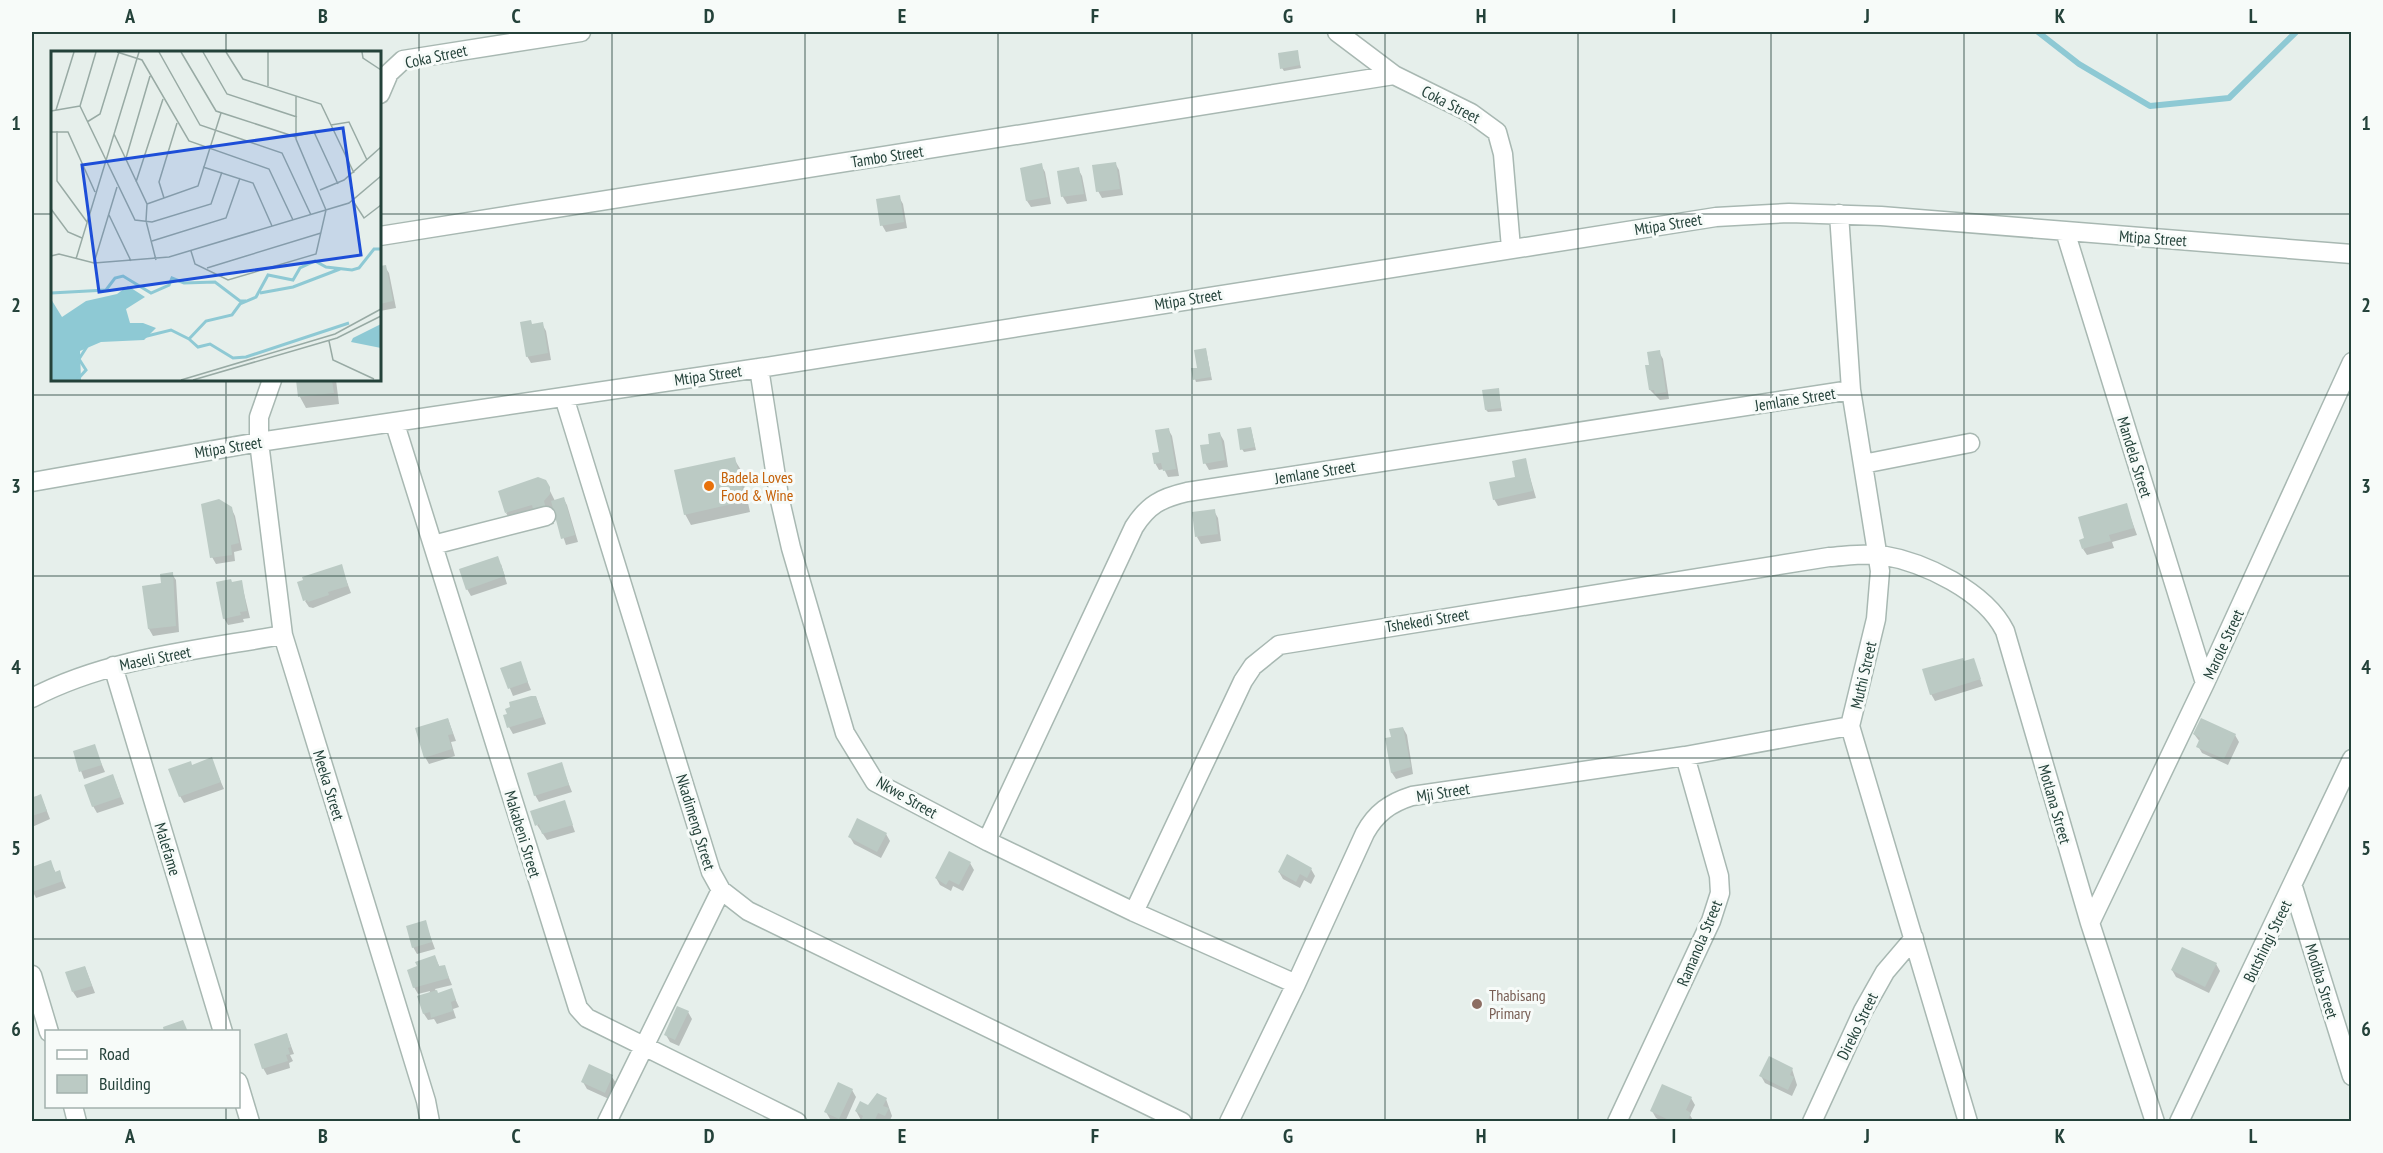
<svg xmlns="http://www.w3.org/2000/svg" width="2383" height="1153" font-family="'PT Sans Narrow',sans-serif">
<rect width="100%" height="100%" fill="#e6efeb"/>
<path fill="#0003" d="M1297,52L1301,68L1284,71L1282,68Z
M1115,163L1119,170L1123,195L1102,198L1098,191Z
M1041,165L1045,172L1051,204L1031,207L1027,201Z
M1078,169L1082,176L1087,201L1067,204L1063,197L1059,172Z
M899,197L903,204L907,228L886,232L882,225Z
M385,267L389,273L396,308L380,311V268Z
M522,324H542L546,331L551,360L531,363L527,356Z
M1206,350L1212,380L1196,382L1195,379Z
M1659,352L1663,359L1669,399L1660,400L1650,390L1651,366Z
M297,380H336L339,404L306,408L300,397Z
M1498,389L1502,411L1488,412L1486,410Z
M1168,429L1172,436L1179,476L1168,477L1164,469L1159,470L1155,463Z
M1251,429L1256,450L1244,452L1242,449Z
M1220,434L1224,441L1228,467L1209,470L1205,463L1211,445Z
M734,459L741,470L750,512L691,525L685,514Z
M1525,460L1536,498L1498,506L1494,499L1517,478Z
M545,481L555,501L563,498L567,505L578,542L566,545L555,512L552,516L554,524L544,526L540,519L515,527L506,513Z
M2126,505L2137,535L2112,542L2114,548L2087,555L2083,549Z
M231,508L235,516L242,550L234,552L235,561L216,564L212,557Z
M1214,511L1218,518L1221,541L1201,544L1197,537Z
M501,564L507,584L471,596L467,589Z
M341,566L351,593L313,608L309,607L305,601Z
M172,574L176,580L179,632L153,636L149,629L144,587L163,585Z
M241,581L250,618L243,619L244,622L228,625L224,618Z
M1973,660L1983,686L1935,701L1931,694Z
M520,663L531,690L513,696L502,669Z
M536,697L546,724L513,734L509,727Z
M448,719L456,741L451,742L455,756L429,764L425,757Z
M1403,728L1407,735L1413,774L1396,779L1392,773L1393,738Z
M2194,734L2235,735L2239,742L2228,765L2202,753L2198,746L2200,742Z
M94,746L105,772L84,779L74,752Z
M211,759L224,789L184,803L180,796L192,766Z
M561,764L572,792L539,802L535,795Z
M113,776L124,804L97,813L93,806Z
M41,796L50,819L32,827V797Z
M564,802L575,832L547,840L537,825Z
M886,834L890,841L881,858L854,844L850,837Z
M50,862L56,873L59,872L66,888L36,898L32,890V868Z
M970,863L974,870L963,891L953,886L951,891L940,885L936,878Z
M1311,869L1315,876L1311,884L1304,880L1300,888L1283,879L1279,872Z
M425,922L435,949L417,954L413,947Z
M435,957L440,968L444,966L452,985L435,989L438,995L451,990L459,1007L453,1009L456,1018L437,1024L434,1019L428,1020L424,1014L430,991L418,994L414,987Z
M2216,964L2220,971L2209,993L2176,977L2172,970Z
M85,967L95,993L77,998L73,992Z
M688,1012L692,1019L679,1046L670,1042L666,1035Z
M287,1035L294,1054L290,1055L293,1061L289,1063L290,1068L267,1075L263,1068Z
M1792,1069L1797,1085L1792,1096L1765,1083L1761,1076Z
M612,1077L616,1083L609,1099L587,1089L583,1082Z
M852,1090L856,1097L845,1122L830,1119L826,1112Z
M1691,1098L1695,1105L1690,1115L1694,1122H1663L1656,1118L1652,1111Z
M886,1099L892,1116L889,1122L882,1119L881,1122H862L856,1111Z"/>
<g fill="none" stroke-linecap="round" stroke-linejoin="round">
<path stroke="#8ec9d4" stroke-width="6" d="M2038,32L2079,64L2150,106L2229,98L2296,32"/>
</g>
<path fill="#bbcac4" d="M1298,50L1300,65L1280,69L1278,53Z
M1116,162L1120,189L1096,192L1092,165Z
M1042,163L1048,197L1026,201L1020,168Z
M1079,167L1084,194L1061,197L1057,171Z
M900,195L904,222L880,226L876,199Z
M386,265L393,301L380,304V266Z
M531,320L532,324L543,322L548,353L526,357L520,322Z
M1206,348L1211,377L1193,380L1191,368H1197L1194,350Z
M1660,350L1666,392L1655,394L1654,390H1649L1645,365H1649L1647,352Z
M296,380H332L334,393L298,397Z
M1499,388L1501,408L1485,410L1482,390Z
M1251,427L1255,447L1240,450L1237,429Z
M1169,428L1176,469L1163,471L1161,463L1154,464L1152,453L1159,452L1155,430Z
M1220,432L1225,460L1203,464L1200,445L1209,444L1208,434Z
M735,457L745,501L684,515L674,470Z
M1526,458L1533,491L1493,500L1489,482L1515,477L1512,461Z
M538,477L546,480L550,487V494L544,501L546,509L534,513L532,505L505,513L498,491Z
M564,497L575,535L561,539L551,501Z
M219,499L232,507L239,543L231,545L232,555L210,558L201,504Z
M2127,503L2134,528L2109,535L2111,541L2082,549L2079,540L2084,538L2078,517Z
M1215,509L1218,534L1195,537L1192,512Z
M498,556L505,576L466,590L459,569Z
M342,564L348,586L328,592L329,595L308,602L307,600L303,601L297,582L303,580L302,577Z
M173,572L176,626L148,629L142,586L161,583L160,574Z
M231,579L232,582L242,580L247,611L240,612L241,615L223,619L216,582Z
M1963,658L1964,661L1974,658L1981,679L1930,695L1922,669Z
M521,661L528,682L508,689L500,668Z
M531,696H536L543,717L507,728L503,715L507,714L505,709L510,707L509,702Z
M448,718L453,734L448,735L452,749L424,758L415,728Z
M2201,718L2236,734L2224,759L2196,747L2200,738L2193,734Z
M1403,727L1411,767L1391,773L1385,738L1391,737L1389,729Z
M95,744L102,765L79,772L73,751Z
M212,757L221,782L179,797L168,769L191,761L192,765Z
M562,762L569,785L534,796L527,773Z
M113,774L121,797L92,807L84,785Z
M41,794L47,811L32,816V798Z
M565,800L573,825L542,834L539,824L535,826L530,811Z
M857,818L887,833L877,852L848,837Z
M949,851L971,862L959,885L949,880L946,885L935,878Z
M1287,854L1312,868L1307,878L1300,874L1296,882L1278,872Z
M51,860L55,872L60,870L63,881L32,892V867Z
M426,920L432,942L412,948L406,926Z
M2182,947L2217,963L2205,987L2171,970Z
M435,955L439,966L445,965L449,978L413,988L407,970L417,966L415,962Z
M85,966L92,986L72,992L65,972Z
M452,988L456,1000L451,1002L453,1011L431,1018L430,1012L423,1014L417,996L437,990L438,993Z
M677,1006L689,1011L675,1040L664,1035Z
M183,1020L188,1032H164L163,1027Z
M287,1033L291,1047L288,1048L290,1054L286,1055L288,1061L262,1069L254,1044Z
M1769,1056L1793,1068L1790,1075L1794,1077L1788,1090L1759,1076Z
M589,1064L613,1075L605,1093L581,1082Z
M838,1082L853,1089L839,1119L824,1112Z
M1662,1084L1692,1097L1686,1110L1691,1113L1687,1122H1673L1650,1111Z
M877,1093L887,1098L883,1106L889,1108L885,1116L878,1113L874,1122H860L863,1116L855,1111L860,1101L868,1105Z"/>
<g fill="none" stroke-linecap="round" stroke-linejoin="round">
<defs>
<path id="minor" d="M1337,32L1394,75L1471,113L1497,132L1503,154L1511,248
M380,94L389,73L403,60L581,32
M1839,214L1851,390L1880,571L1876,619L1850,726L1968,1122
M2065,231L2205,683
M380,236L1394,75
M759,368L779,496L791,548L845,733L875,782L987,841L1134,912L1296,984
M272,380L259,417V442L283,635L426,1101L430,1122
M564,397L711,872L721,890L748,911L1182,1122
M395,424L578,1008L587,1018L797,1122
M1863,464L1970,443
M32,482L259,442L759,368L1716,217L1789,213L1881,216L2352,254
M433,545L546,516
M113,666L223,1032
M32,698C108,658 198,650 283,635
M987,841L1134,527C1148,505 1161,498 1187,492L1851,390
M2293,887L2352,1076
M1134,912L1243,681L1253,666L1279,645L1829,557C1845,556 1865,553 1881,555C1924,562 1985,591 2005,631L2090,923L2155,1122
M2090,923L2205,683L2352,362
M32,975L49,1032
M238,1082L250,1122
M73,1106L77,1122
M607,1122L721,890
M1229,1122L1296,984L1365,833C1376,813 1390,803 1412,796L1685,756L1850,726
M1617,1122L1711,921L1720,893L1719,876L1685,756
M1812,1122L1863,1011L1885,972L1914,938
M2179,1122L2352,759"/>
</defs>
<use href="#minor" stroke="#a8b8b2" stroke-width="21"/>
<use href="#minor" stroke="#fff" stroke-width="18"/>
</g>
<path fill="none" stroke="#24423a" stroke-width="1.5" stroke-opacity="0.55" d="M226,32V52M419,32V1122M612,32V1122M805,32V1122M998,32V1122M1192,32V1122M1385,32V1122M1578,32V1122M1771,32V1122M1964,32V1122M2157,32V1122M32,214H52M380,214H2352M226,380V1032M32,395H2352M32,576H2352M32,758H2352M32,939H2352M226,1106V1122"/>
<circle fill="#e8710a" stroke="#f7fbf9" stroke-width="2" cx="709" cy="486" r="6"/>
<circle fill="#8d6e63" stroke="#f7fbf9" stroke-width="2" cx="1477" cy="1004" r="6"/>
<g text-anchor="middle" stroke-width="6" stroke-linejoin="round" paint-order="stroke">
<g font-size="16" fill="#24423a" stroke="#f7fbf9">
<text transform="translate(436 56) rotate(-12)" y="6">Coka Street</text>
<text transform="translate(1451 104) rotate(27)" y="6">Coka Street</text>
<text transform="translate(887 156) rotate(-9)" y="6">Tambo Street</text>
<text transform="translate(1668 224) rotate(-9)" y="6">Mtipa Street</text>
<text transform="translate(2153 238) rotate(4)" y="6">Mtipa Street</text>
<text transform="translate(1188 299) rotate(-9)" y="6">Mtipa Street</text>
<text transform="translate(708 375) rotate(-8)" y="6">Mtipa Street</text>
<text transform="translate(1795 399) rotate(-9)" y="6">Jemlane Street</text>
<text transform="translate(228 447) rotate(-9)" y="6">Mtipa Street</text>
<text transform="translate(2135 457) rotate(73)" y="6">Mandela Street</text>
<text transform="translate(1315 472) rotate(-9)" y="6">Jemlane Street</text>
<text transform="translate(1427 620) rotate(-9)" y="6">Tshekedi Street</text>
<text transform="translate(2223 644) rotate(-65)" y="6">Marole Street</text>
<text transform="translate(155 658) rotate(-11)" y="6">Maseli Street</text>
<text transform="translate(1863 675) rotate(-77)" y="6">Muthi Street</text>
<text transform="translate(329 785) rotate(73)" y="6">Meeka Street</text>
<text transform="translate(1443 792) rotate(-9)" y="6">Mji Street</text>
<text transform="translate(907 797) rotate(30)" y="6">Nkwe Street</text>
<text transform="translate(2055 804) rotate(74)" y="6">Motlana Street</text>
<text transform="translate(696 822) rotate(73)" y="6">Nkadimeng Street</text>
<text transform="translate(523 834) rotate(73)" y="6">Makabeni Street</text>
<text transform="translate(168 849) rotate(73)" y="6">Malefame</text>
<text transform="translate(2267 941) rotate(-64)" y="6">Butshingi Street</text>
<text transform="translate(1699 943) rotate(-67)" y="6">Ramanola Street</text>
<text transform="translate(2322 981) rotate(73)" y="6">Modiba Street</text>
<text transform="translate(1857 1026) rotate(-64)" y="6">Direko Street</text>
</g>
<g font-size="16" fill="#c56008" stroke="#f7fbf9" text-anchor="start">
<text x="721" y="483">Badela Loves<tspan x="721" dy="18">Food &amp; Wine</tspan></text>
</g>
<g font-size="16" fill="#785e54" stroke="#f7fbf9" text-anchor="start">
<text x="1489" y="1001">Thabisang<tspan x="1489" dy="18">Primary</tspan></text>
</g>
</g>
<g transform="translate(51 51)">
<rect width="330" height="330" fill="#e6efeb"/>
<path d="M77,235L94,246L75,258L79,272H92L105,277L93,289L50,291L29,300L30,329H0V248L11,266L35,250L66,243ZM330,273V297L300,291L302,287Z" fill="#8ec9d4"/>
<path fill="none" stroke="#8ec9d4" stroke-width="3" d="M0,242L55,239L64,227L72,225L100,242L118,234L121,227L133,232L164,231L189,250H195M209,242L242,236L289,218M92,286L120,279L138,288L155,270L181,264L189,253L205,246L217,224L242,229L249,217L264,210L275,216L301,219L308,217L323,198H330M138,288L147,296L159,293L182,307L195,306L298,272M26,329L35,319L28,308L37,294"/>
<path fill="none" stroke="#98aaa4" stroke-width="1.5" d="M66,1L91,9L138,90L218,118L242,169M108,1L149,74L231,102L260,164M130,1L165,60L245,86M152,1L176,43L246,66M175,1L192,28L270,53L303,122M311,1L312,7L330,19M217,35V1M29,55L84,169L101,171L160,153L171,121M29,55L45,1M5,59L23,1M0,60L29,55M36,71L49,63L68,1M280,74L298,71L316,109M6,80V130L36,171M0,81H17L44,141M63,83L96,153L95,170L105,209M245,85L263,81L287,133M75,107L99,25M152,116L202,132L221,175M85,131L112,48M269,139L293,129L330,96M113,147L108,131L126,72M302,150L313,167L330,154M96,153L147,135L170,62M0,158L17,181L31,187M58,164L80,210M101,190L175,167L189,127M140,200L144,213L177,229L265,203L275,159L245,88V45M0,205L8,203L43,212L118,206L298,152L330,125M25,208L88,1M43,212L66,136M156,217L270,182M278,290L282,309L323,328M130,329L284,283L330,258M142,329L286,287L330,265"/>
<path fill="#1d4ed8" fill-opacity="0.15" stroke="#1d4ed8" stroke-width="3" d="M292,77L310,204L48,241L31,114Z"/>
<rect width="330" height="330" fill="none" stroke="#24423a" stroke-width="3"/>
</g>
<rect width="2383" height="1153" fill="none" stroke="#f7fbf9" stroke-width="66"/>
<rect x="45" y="1030" width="195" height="78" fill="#f7fbf9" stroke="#a3b1ad" stroke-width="1.5"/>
<rect x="57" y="1050" width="30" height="9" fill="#ffffff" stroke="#a3b1ad" stroke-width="1.5"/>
<text x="99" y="1060" font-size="18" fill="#24423a">Road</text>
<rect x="57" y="1075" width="30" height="18" fill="#bbcac4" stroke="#a3b1ad" stroke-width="1.5"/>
<text x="99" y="1090" font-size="18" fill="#24423a">Building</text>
<rect x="33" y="33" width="2317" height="1087" fill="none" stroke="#24423a" stroke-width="2"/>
<g font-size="20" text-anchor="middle" font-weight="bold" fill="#24423a">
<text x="130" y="23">A</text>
<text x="323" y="23">B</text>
<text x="516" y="23">C</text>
<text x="709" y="23">D</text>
<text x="902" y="23">E</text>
<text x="1095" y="23">F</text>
<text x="1288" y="23">G</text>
<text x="1481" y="23">H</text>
<text x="1674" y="23">I</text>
<text x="1867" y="23">J</text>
<text x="2060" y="23">K</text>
<text x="2253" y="23">L</text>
<text x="16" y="130">1</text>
<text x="2366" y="130">1</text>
<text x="16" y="312">2</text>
<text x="2366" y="312">2</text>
<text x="16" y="493">3</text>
<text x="2366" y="493">3</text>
<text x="16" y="674">4</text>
<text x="2366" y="674">4</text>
<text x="16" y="855">5</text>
<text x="2366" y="855">5</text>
<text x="16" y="1036">6</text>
<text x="2366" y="1036">6</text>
<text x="130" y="1143">A</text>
<text x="323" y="1143">B</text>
<text x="516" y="1143">C</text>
<text x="709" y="1143">D</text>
<text x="902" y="1143">E</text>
<text x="1095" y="1143">F</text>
<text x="1288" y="1143">G</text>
<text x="1481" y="1143">H</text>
<text x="1674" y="1143">I</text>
<text x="1867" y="1143">J</text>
<text x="2060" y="1143">K</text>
<text x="2253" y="1143">L</text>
</g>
</svg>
